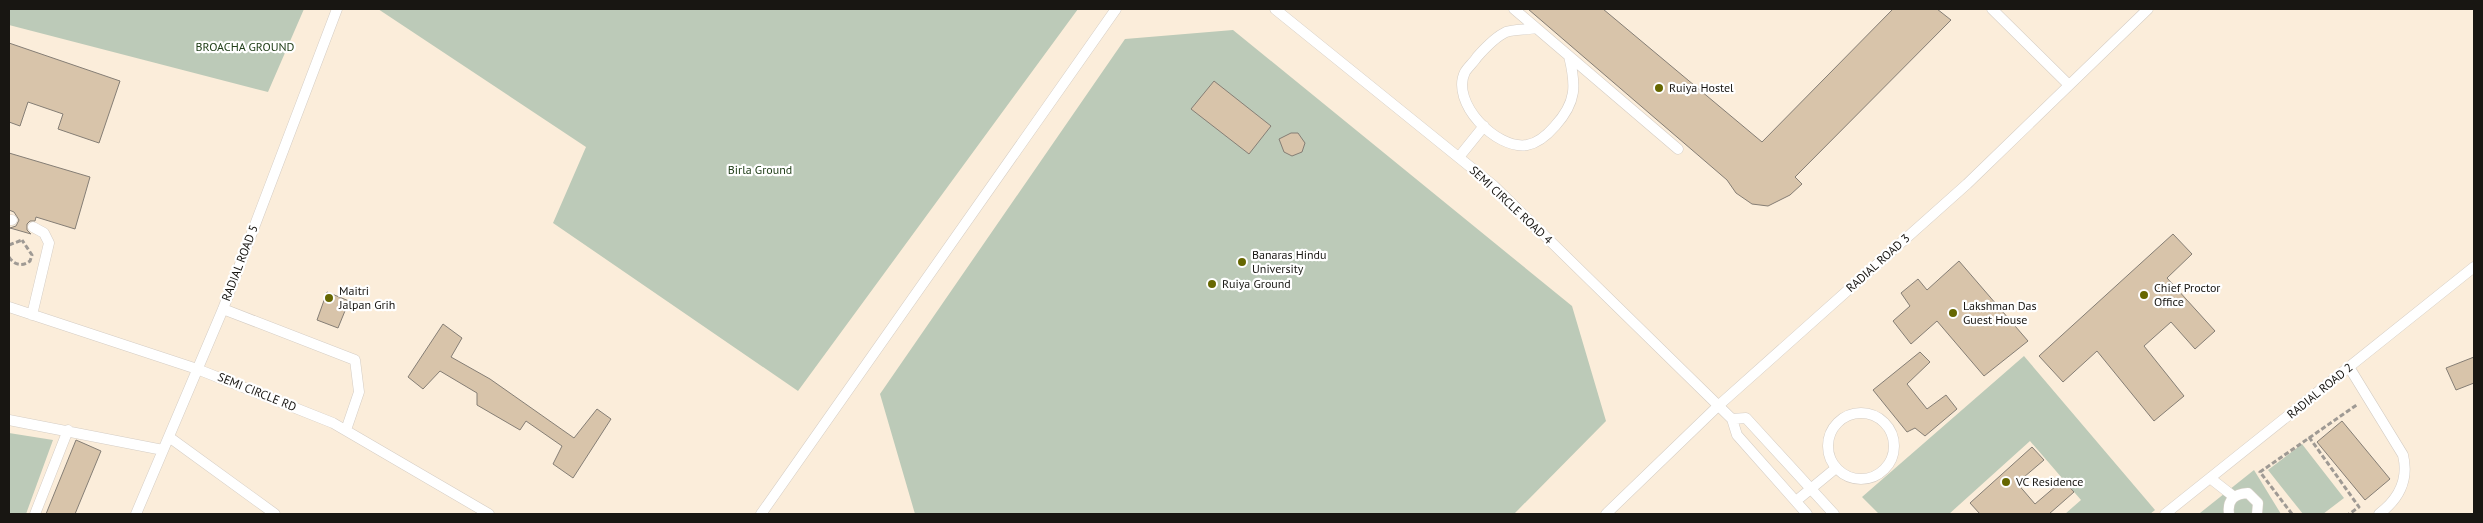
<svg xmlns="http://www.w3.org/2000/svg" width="2483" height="523" font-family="'PT Sans',sans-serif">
<rect width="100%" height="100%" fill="#fff8f0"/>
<path fill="#fbedda" d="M9,9H2474V514H9Z"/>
<path fill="#bccab8" d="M9,9H304L268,92L9,25Z
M378,9H1078L798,391L553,223L586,147Z
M1233,30L1572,306L1606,421L1514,514H915L880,394L1125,39Z
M2024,356L2155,510L2150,514H2065L2081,500L2030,441L1949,514H1879L1862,497Z
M9,433L53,440L26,514H9Z
M2302,444L2344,498L2323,514H2303L2268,470Z
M2254,470L2281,514H2200V513Z"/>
<path fill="#d8c4aa" stroke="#857e75" d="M1528,9H1603L1762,142L1893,9H1937L1951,20L1795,177L1802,184L1790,195L1768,206L1752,204L1736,193L1727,180Z
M9,43L120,81L99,143L58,129L63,114L28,102L20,126L9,122Z
M1214,81L1271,126L1249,154L1191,109Z
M1291,133H1298L1305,143L1302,152L1292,156L1284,152L1279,139Z
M9,153L90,177L75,229L36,217L35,221H30L27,224V230L31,234L10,228L16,226L19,220L14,212L9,210Z
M2173,234L2192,254L2167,278L2215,331L2195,349L2171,322L2144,346L2184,396L2154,421L2097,351L2063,382L2039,356Z
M1959,261L2028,341L1984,376L1937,321L1911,344L1893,321L1910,306L1901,293L1918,279L1927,290Z
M327,292L349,301L338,328L317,320Z
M443,324L462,338L451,357L490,379L574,438L597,409L611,419L573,478L553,464L562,446L526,421L520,430L477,405V393L440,371L423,389L408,377Z
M1920,352L1930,362L1907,384L1927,409L1946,395L1957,409L1925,436L1915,428L1907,432L1873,390Z
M2474,357V383L2456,390L2446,368Z
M2342,421L2390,479L2365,500L2317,442Z
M76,440L101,451L75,514H46Z
M2032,447L2044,460L2017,483L2035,504L2063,480L2074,492L2049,514H1980L1970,503Z"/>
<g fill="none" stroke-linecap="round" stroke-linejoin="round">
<defs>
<path id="lane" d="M1275,9L1494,186L1732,419L1737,435L1807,514
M1514,9L1678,149
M1992,9L2069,85
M1536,28C1527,30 1514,29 1506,32C1495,37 1485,48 1477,57C1474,62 1468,67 1465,72C1450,102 1496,150 1527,145C1538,143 1549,133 1555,126C1577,102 1576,85 1569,56
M1459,157L1484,126
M9,220H12
M9,307L197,369L333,423L489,514
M223,309L355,360L359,392L346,430
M32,315L49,243L44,233L33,227
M2349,367L2403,455C2409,480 2399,499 2379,514
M1828 446a33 33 0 1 1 66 0a33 33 0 1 1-66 0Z
M1732,419L1746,418L1834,514
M9,420L163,450
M169,437L275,514
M2210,478L2233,496
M1796,501L1836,468
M35,514L68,430
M136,514L223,309L337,9
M761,514L1116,9
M1606,514L1718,406L1967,184L2148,9
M2165,514L2474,267
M2229,514C2227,500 2234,494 2248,493L2258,503L2257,514"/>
</defs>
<use href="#lane" stroke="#d5cdc4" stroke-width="11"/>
<path stroke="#9f9a94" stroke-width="3" stroke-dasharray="5 2.5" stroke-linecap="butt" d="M9,245L22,240
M9,257C14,265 22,267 30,261L32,255L22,240
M2309,437L2359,507L2349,514
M2292,514L2260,472L2358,404"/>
<use href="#lane" stroke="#fff" stroke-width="10"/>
</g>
<g fill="#666701" stroke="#fff" stroke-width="2">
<circle cx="1659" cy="88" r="5"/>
<circle cx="1242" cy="262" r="5"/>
<circle cx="1212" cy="284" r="5"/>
<circle cx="2144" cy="295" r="5"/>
<circle cx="329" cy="298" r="5"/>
<circle cx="1953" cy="313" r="5"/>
<circle cx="2006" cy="482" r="5"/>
</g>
<g text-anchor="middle" stroke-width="4.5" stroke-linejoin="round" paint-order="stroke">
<g font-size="12" fill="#213f19" stroke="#fff">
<text x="245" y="51">BROACHA GROUND</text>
<text x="760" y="174">Birla Ground</text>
</g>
<g font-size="12" fill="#181612" stroke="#fff" text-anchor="start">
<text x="1669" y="92">Ruiya Hostel</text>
<text x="1252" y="259">Banaras Hindu<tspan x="1252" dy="14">University</tspan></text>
<text x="1222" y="288">Ruiya Ground</text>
<text x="2154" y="292">Chief Proctor<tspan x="2154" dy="14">Office</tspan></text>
<text x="339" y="295">Maitri<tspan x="339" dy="14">Jalpan Grih</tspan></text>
<text x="1963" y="310">Lakshman Das<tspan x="1963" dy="14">Guest House</tspan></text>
<text x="2016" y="486">VC Residence</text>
</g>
<g font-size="12" fill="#181612" stroke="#fff">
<text transform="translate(1511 205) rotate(43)" y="4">SEMI CIRCLE ROAD 4</text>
<text transform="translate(240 263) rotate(-69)" y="4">RADIAL ROAD 5</text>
<text transform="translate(1878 263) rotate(-42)" y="4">RADIAL ROAD 3</text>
<text transform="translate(2320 391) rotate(-39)" y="4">RADIAL ROAD 2</text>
<text transform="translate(257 392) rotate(22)" y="4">SEMI CIRCLE RD</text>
</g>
</g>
<rect width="2483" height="523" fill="none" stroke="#181612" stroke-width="20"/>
</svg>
